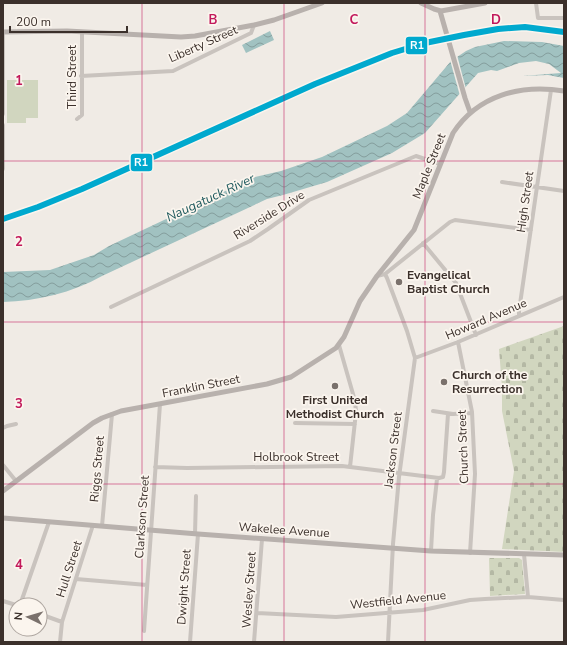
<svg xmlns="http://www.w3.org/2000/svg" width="567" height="645" font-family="'Nunito Sans',sans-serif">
<defs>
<pattern id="cemetery-stones" width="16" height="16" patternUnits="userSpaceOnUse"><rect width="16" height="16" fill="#d1d6bf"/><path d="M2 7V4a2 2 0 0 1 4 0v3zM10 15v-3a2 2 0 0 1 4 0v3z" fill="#b4b8a4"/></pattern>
<pattern id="water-waves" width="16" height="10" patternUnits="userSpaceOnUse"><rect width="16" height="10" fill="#a1c2c1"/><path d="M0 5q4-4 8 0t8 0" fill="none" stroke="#849e9d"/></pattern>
</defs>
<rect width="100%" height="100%" fill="#f0ebe5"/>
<path fill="url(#cemetery-stones)" d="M564,326V552L502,549L514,471L502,411V387L499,349Z
M489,558H519L522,560L525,594L490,596Z"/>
<path fill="#d1d6bf" d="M7,80H38V118H26V123H7Z"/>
<path fill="url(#water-waves)" d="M270,31L274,40L246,53L242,45Z
M504,41L542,42L564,46V78L548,75L522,76L561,73L549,64L536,61L519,63L497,71L491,70L478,73L425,133L392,153L327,182L283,195L267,199L102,276C72,293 37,301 3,302V272L50,270L94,255L109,246L255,177L281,171L322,157L387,126L407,113L451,61L466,51L475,47Z"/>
<path fill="#f0ebe5" d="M457,55L466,89L460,96L450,60Z"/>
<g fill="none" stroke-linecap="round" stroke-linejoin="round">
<path stroke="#c9c3be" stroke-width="4" d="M536,3L538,18H564
M81,76L173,71L251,33L254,25
M3,114V32
M77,119L82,115V32
M3,125V169
M502,182L564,191
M423,243L456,283L476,335
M385,274L450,222L455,220L531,230
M377,276L385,274L387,278L407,331L415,358L399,477L393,544L388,642
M111,307L250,241L268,229L309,200L416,156L440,164
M519,316V311L551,90
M458,342L472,412L475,474L470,553
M339,345L355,401L356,412L350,467
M415,358L458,342L564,297
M433,411L453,414L472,413
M295,423L355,424
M3,428L7,426L16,424
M3,465L16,481
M155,467L187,468L342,466L439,478L443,477L444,472L448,414
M102,526L112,414
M195,534L196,496
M431,551L433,515L437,479
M524,554L528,597
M76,579L147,585
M3,601L16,605
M20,605L49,522
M257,613L336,617L423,610L470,600L485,599L528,597L564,600
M40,614L62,622
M144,631L160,404
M60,642L62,622L93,525
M190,642L198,534
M254,642L262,539"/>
<path stroke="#b8b1ad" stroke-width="5" d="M421,3L434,9L441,11L485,3
M440,11L465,98L470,112
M3,32L67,31L181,37L195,36L254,25L274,20L322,3
M3,491L93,423L102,418L121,411L267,384L291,377L336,348L344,337L360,301L377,276L414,230L453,133C478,95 521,84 564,91
M3,518L198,534L431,551L564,555"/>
<defs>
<path id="rail-1" d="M3,219L38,207L82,189L315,84L392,53L425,43L464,35L498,29L525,27L564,32"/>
</defs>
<use href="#rail-1" stroke="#fbf5ee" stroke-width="9"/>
<use href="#rail-1" stroke="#00a9ce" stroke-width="6"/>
</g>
<path fill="none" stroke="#c2185b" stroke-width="1" stroke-opacity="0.55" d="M142,3V642M284,3V642M425,3V642M3,161H564M3,322H564M3,484H564"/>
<g fill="#7a716c" stroke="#fbf5ee" stroke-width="1.5">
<circle cx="399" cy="282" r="4"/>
<circle cx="444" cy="382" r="4"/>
<circle cx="335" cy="386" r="4"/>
</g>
<g text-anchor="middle" stroke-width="3.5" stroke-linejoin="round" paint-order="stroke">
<g font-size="12" fill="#3b302b" stroke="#fbf5ee">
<text transform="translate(203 44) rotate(-24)" y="4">Liberty Street</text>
<text transform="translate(72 77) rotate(-90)" y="4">Third Street</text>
<text transform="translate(429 166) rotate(-68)" y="4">Maple Street</text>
<text transform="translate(525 202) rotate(-82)" y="4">High Street</text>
<text transform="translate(269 215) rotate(-32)" y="4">Riverside Drive</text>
<text transform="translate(486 319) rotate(-23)" y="4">Howard Avenue</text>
<text transform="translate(201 386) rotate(-11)" y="4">Franklin Street</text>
<text transform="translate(463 447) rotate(-92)" y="4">Church Street</text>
<text transform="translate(393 450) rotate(-83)" y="4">Jackson Street</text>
<text x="296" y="461">Holbrook Street</text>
<text transform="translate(97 469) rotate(-85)" y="4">Riggs Street</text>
<text transform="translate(142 517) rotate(-86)" y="4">Clarkson Street</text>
<text transform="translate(284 530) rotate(4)" y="4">Wakelee Avenue</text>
<text transform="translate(69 569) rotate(-72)" y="4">Hull Street</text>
<text transform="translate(184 587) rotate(-86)" y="4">Dwight Street</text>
<text transform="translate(249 590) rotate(-86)" y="4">Wesley Street</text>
<text transform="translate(398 600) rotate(-6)" y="4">Westfield Avenue</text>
</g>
<g font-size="12" font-weight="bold" fill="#3b302b" stroke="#fbf5ee" text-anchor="start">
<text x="407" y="279">Evangelical<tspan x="407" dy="14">Baptist Church</tspan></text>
<text x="452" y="379">Church of the<tspan x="452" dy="14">Resurrection</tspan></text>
<text x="335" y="404" text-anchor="middle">First United<tspan x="335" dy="14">Methodist Church</tspan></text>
</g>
<g font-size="13" font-style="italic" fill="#1f5a5e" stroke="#fbf5ee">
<text transform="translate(210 197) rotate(-25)" y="5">Naugatuck River</text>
</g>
</g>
<g font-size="13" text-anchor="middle" font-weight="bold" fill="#c2185b" stroke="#fbf5ee" stroke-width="3.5" stroke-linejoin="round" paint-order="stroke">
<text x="213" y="24">B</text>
<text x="354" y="24">C</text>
<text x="496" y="24">D</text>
<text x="19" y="85">1</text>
<text x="19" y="246">2</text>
<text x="19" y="408">3</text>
<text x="19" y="569">4</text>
</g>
<g stroke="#fbf5ee" stroke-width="1.5">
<rect x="405" y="36" width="23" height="19" rx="4" fill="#00a9ce"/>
<rect x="130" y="153" width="23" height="19" rx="4" fill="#00a9ce"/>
</g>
<g font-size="11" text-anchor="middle" font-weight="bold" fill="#fff">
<text x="417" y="49">R1</text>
<text x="141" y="166">R1</text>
</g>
<rect width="567" height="645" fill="none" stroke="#3b302b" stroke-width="8"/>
<g transform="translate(28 617) rotate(275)"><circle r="19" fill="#fbf5ee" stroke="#aea6a0"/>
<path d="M0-3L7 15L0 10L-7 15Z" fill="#7a716c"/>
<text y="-6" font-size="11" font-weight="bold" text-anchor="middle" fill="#3b302b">N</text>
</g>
<path d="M10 26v6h117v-6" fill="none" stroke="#3b302b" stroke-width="2"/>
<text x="16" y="26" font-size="12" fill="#3b302b" stroke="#fbf5ee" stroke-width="3" paint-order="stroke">200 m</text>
</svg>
